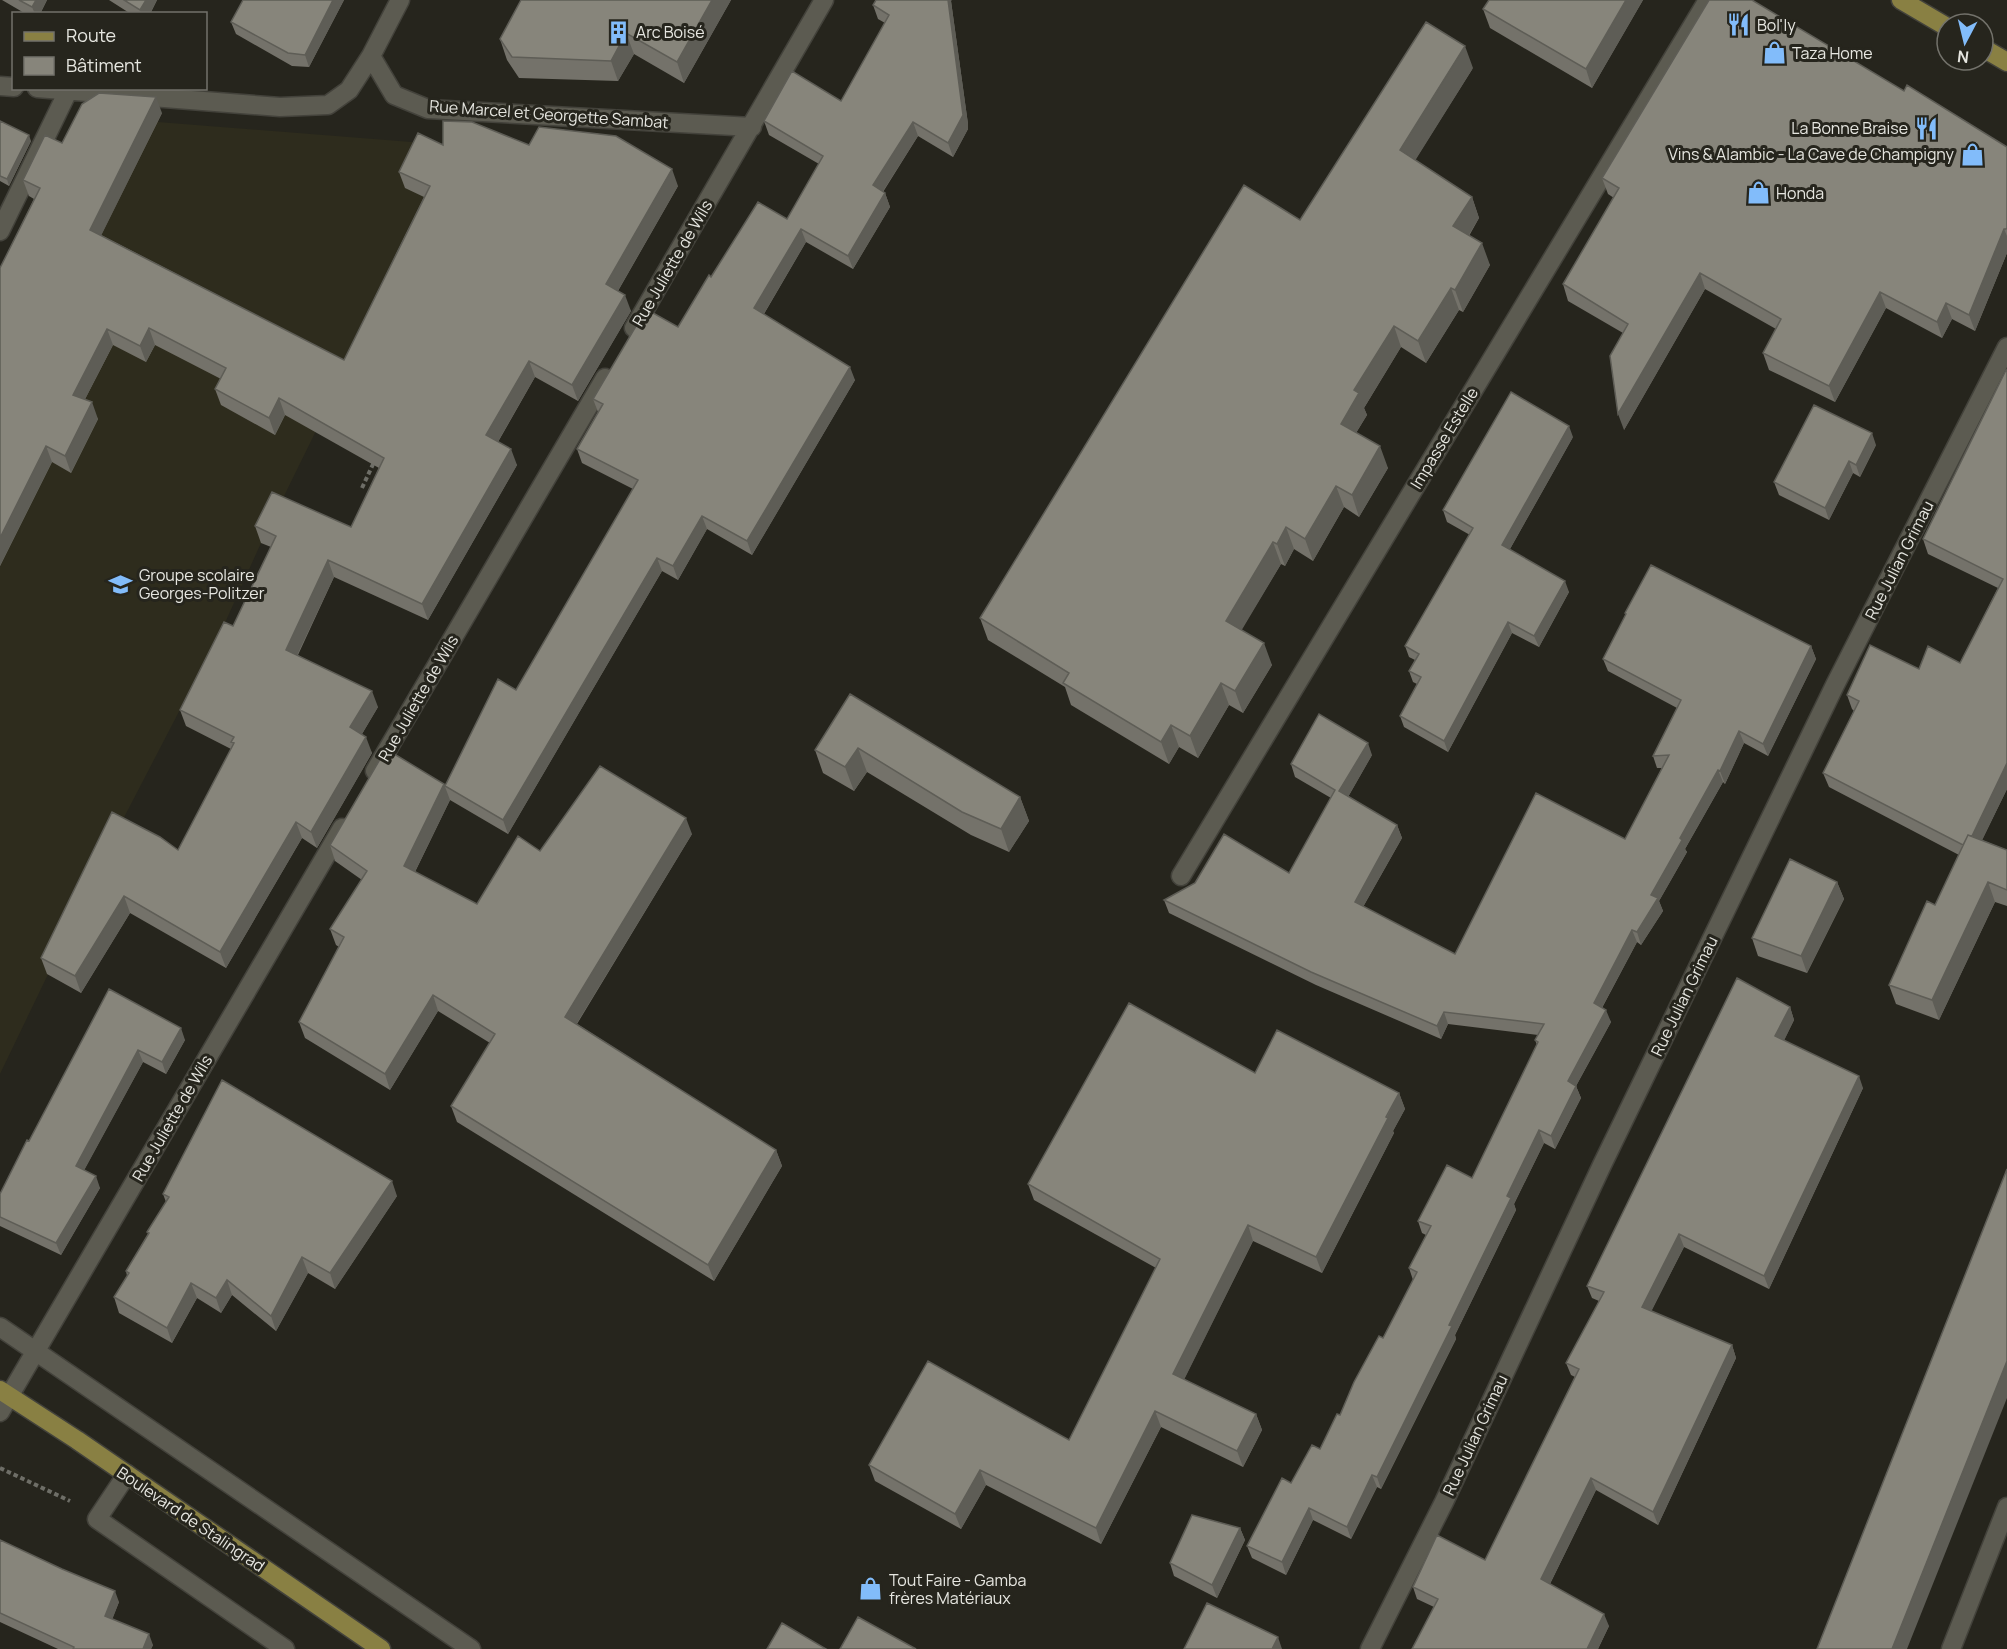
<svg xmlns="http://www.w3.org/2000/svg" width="2007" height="1649" font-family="Manrope,sans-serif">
<rect width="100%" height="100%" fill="#26251d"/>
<path fill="#2e2c1d" d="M105,109L162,113L158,122L449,145L391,278L261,543L224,625L118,829L0,1074V297Z"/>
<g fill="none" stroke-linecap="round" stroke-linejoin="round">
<defs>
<path id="minor" d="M371,56L394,95L428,109L752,127
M0,86L14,87
M37,88L280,107L328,105L349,90L371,56L400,0
M0,231L68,91
M634,328L824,0
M375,771L605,378
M1181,876L1708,0
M0,1327L471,1649
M0,1412L342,828
M127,1474L97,1519L285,1649
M1370,1649L1444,1502L1602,1165L1835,685L2007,347
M1951,1649L2007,1507"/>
<path id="major" d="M1901,0L1947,27
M1983,48L2007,62
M0,1390L77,1440L381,1649"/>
</defs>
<use href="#minor" stroke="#43423b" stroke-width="21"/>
<use href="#major" stroke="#43423b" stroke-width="21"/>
<path stroke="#6e6e67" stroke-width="4" stroke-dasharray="4.5 3" stroke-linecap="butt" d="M362,488L374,462
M0,1468L70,1501"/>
<use href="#minor" stroke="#5c5b51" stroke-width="18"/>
<use href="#major" stroke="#898043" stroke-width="18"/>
</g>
<path fill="#74726a" d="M2,0H47L40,14H26Z
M109,0H157L150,14H131Z
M243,0H344L309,67L292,66L236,34L231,22Z
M521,0H731L684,83L634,54L618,81L519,78L507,60L500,39Z
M1643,0L1592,88L1490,28L1483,9Z
M951,1L968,124V129L953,157L918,136L883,192L885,193L890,207L853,269L806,242L764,314L855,380L752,555L707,529L678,580L662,571L508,834L450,800L415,872L477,904L540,851L692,834L577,1024L776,1150L782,1166L714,1281L457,1122L451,1106L490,1043L438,1011L390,1090L305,1038L299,1022L339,947L336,945L330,929L362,880L335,861L330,845L444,784L445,786L516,690L633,489L582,463L577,449L598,412L593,399L678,327L711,277L787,219L819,164L769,135L764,121L841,101L885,23L878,19L873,5Z
M1473,68L1415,160L1472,197L1479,218L1469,236L1490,265L1463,312L1459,310L1426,363L1401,347L1364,408L1367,415L1356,433L1388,468L1359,517L1344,507L1313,561L1294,549L1285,566L1281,564L1241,630L1272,665L1243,713L1229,705L1198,758L1179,747L1169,764L1071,705L1065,687L988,640L980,618L1300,220Z
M1904,91L2007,147V253L1975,331L1952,319L1942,338L1886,308L1835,402L1769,370L1763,353L1776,329L1705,289L1624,430L1623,333L1568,301L1563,284L1614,198L1608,194L1602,178Z
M162,113L101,235L344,360L424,197L405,188L399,172L443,145H529L678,186L618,291L631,311L578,401L535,377L498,442L517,465L428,620L334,577L298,655L378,707L362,734L372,753L317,848L302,838L226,968L130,913L81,993L47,974L41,958L178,850L231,749L186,726L180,710L233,626L271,547L261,543L255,526L351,527L379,468L285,415L275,435L221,405L215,389L221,379L155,345L146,362L113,345L85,399L98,419L71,473L52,462L0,566V268L34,199L29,196L23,180L62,143Z
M0,121L31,141L9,186L0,181Z
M2006,370L2007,789L1982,840L2007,850V906L1995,902L1939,1020L1896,1004L1889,985L1935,905L1959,855L1829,787L1823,773L1854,711L1852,709L1847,695L1919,669L1960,663L1998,588L1928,554L1923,539Z
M1573,437L1510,549L1569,592L1539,647L1512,633L1448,752L1404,727L1400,716L1417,684L1413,682L1409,671L1415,660L1409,657L1405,646L1470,535L1447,522L1443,510Z
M1876,445L1860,477L1853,473L1829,520L1779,495L1774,482Z
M1625,613L1811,646L1816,659L1768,756L1744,743L1725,784L1723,782L1685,849L1687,852L1659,901L1663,911L1641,945L1637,942L1602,1008L1611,1022L1576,1086L1581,1098L1555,1149L1544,1143L1514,1204L1516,1210L1455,1335L1456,1339L1381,1489L1377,1487L1351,1539L1313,1520L1286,1575L1252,1558L1247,1546L1291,1483L1320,1449L1340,1415L1383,1338L1413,1280L1409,1268L1426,1235L1422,1233L1418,1221L1472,1178L1537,1045L1535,1040L1538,1035L1448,1024L1441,1039L1316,985L1169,913L1164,900L1289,873L1331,798L1295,777L1291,764L1372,755L1348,797L1397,825L1402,838L1363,907L1455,954L1625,839L1662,768H1657L1653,756L1677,708L1608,671L1603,659L1625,616Z
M850,694L1020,797L1029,821L1009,852L971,835L867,772L854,791L823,773L815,750Z
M1837,882L1844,899L1807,973L1758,956L1752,938Z
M109,989L185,1040L166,1074L143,1062L84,1170L100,1188L61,1255L0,1226V1194L29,1141Z
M1790,1007L1794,1020L1784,1040L1863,1088L1769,1289L1684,1247L1651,1311L1732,1345L1736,1358L1658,1525L1596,1490L1550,1584L1609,1626L1598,1649H1412L1434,1607L1417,1599L1413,1587L1485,1560L1575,1377L1571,1375L1566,1363L1599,1301L1592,1298L1587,1286Z
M1255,1073L1399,1093L1405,1109L1393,1131L1394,1133L1322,1273L1253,1241L1184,1379L1256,1414L1262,1430L1243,1467L1161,1427L1101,1544L986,1485L961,1529L875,1481L869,1465L1069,1440L1156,1268L1034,1200L1028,1184Z
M163,1194L397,1196L335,1289L308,1273L276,1331L232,1295L221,1313L197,1298L172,1343L119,1313L114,1297L127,1276L126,1271L148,1234L147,1232L166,1202Z
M1240,1528L1245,1540L1217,1598L1174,1576L1170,1563Z
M0,1540L119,1602L112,1619L153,1645L151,1649H58L0,1622Z"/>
<path fill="#5e5d56" d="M36,0H47L40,14H35L32,7Z
M146,0H157L150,14H141L140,10Z
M333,0H344L309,67L305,55Z
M712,0H731L684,83L677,62Z
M948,0H952L951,1L968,124V129L953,157L948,143Z
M1626,0H1643L1592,88L1586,69Z
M626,33L634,54L618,81L611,61Z
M1465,46L1473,68L1408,172L1400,150Z
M156,97L162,113L96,246L90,230Z
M913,122L918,136L878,199L873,185Z
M29,135L31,141L9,186L7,179Z
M672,169L678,186L612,301L606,284Z
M885,193L890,207L853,269L848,256Z
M1472,197L1479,218L1461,248L1453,226Z
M801,229L806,242L759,322L754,308Z
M2004,229L2007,236V253L1975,331L1969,315Z
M1482,243L1490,265L1463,312L1455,290Z
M1700,273L1705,289L1624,430L1618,414Z
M1451,288L1459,310L1426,363L1418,341Z
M1880,292L1886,308L1835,402L1829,386Z
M625,295L631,311L578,401L572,385Z
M1946,303L1952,319L1942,338L1937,322Z
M1394,326L1401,347L1364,408L1367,415L1348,446L1341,424L1354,390Z
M149,328L155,345L146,362L140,346Z
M107,329L113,345L79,411L73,395Z
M529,361L535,377L492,452L486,435Z
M850,367L855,380L752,555L747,541Z
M279,398L285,415L275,435L269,418Z
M92,402L98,419L71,473L65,456Z
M1569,426L1573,437L1506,556L1502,545Z
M1872,433L1876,445L1860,477L1856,465Z
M46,446L52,462L0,566V538Z
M1380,446L1388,468L1359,517L1352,495Z
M511,449L517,465L428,620L422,604Z
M1849,461L1853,473L1829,520L1825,508Z
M1336,486L1344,507L1313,561L1305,539Z
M702,516L707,529L678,580L673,566Z
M1286,527L1294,549L1285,566L1277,544Z
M1273,542L1281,564L1234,643L1226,621Z
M657,558L662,571L508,834L503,820Z
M328,560L334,577L292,666L286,650Z
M1565,581L1569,592L1539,647L1534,636Z
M1508,622L1512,633L1448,752L1444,741Z
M1264,643L1272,665L1243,713L1235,691Z
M1811,646L1816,659L1768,756L1763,744Z
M1221,683L1229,705L1198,758L1190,736Z
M372,691L378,707L356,744L350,727Z
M1171,725L1179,747L1169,764L1161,742Z
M1739,731L1744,743L1725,784L1720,771Z
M366,737L372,753L317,848L311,832Z
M1368,743L1372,755L1344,804L1339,791Z
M858,748L867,772L854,791L845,767Z
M2007,763V789L1972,861L1966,847Z
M1718,770L1723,782L1685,849L1687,852L1659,901L1663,911L1641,945L1637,932L1651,895L1680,838Z
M444,784L450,800L410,882L404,866Z
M1020,797L1029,821L1009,852L1001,829Z
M686,818L692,834L571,1033L565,1017Z
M296,822L302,838L226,968L220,952Z
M1397,825L1402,838L1359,914L1355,902Z
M1837,882L1844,899L1807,973L1801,956Z
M1988,882L1995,902L1939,1020L1932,1000Z
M124,896L130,913L81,993L75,976Z
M1632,930L1637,942L1598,1015L1594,1003Z
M433,995L438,1011L390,1090L385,1074Z
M1790,1007L1794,1020L1780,1049L1775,1036Z
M1606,1010L1611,1022L1576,1086L1581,1098L1555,1149L1551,1136L1568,1081Z
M1444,1012L1448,1024L1441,1039L1437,1026Z
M181,1028L185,1040L166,1074L162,1062Z
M138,1050L143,1062L80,1178L76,1166Z
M1859,1076L1863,1088L1769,1289L1764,1276Z
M1399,1093L1405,1109L1393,1131L1394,1133L1322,1273L1316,1257Z
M1539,1130L1544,1143L1514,1204L1516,1210L1455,1335L1456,1339L1381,1489L1377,1477L1449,1325L1507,1196Z
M776,1150L782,1166L714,1281L708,1265Z
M96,1176L100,1188L61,1255L56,1243Z
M392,1181L397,1196L335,1289L330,1273Z
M1248,1225L1253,1241L1179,1390L1173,1374Z
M1679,1234L1684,1247L1647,1320L1642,1307Z
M302,1257L308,1273L276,1331L271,1316Z
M227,1280L232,1295L221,1313L216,1298Z
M191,1283L197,1298L172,1343L167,1328Z
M1732,1345L1736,1358L1658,1525L1653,1512Z
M2007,1361V1398L1907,1649H1892Z
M1155,1411L1161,1427L1101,1544L1096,1528Z
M1256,1414L1262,1430L1243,1467L1237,1451Z
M980,1470L986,1485L961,1529L955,1514Z
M1372,1475L1377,1487L1351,1539L1347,1527Z
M1591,1478L1596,1490L1546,1592L1541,1579Z
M1309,1508L1313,1520L1286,1575L1282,1562Z
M1240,1528L1245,1540L1217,1598L1212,1585Z
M115,1591L119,1602L109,1628L105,1616Z
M1604,1614L1609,1626L1598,1649H1587Z
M149,1634L153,1645L151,1649H143Z
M1278,1637L1282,1649H1272Z"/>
<path fill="#87857b" stroke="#5e5d56" stroke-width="1.5" d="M19,0H36L32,7Z
M124,0H146L140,10Z
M243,0H333L305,55L288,53L231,22Z
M521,0H712L677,62L626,33L611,61L512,57L500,39Z
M876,0H948L963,115L948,143L913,122L873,185L885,193L848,256L801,229L754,308L850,367L747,541L702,516L673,566L657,558L503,820L445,786L498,679L516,690L638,480L577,449L603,404L593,399L646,309L678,327L709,275L711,277L758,202L787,219L823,156L764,121L792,71L841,101L889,15L873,5Z
M1489,0H1626L1586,69L1483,9Z
M1709,0H1752L1904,91L1907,85L2007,147V228L2006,229H2004L1969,315L1946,303L1937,322L1880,292L1829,386L1763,353L1781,319L1700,273L1618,414L1610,356L1628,324L1563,284L1619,188L1602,178Z
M1426,22L1465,46L1400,150L1472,197L1453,226L1482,243L1455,290L1451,288L1418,341L1394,326L1354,390L1359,393L1341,424L1380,446L1352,495L1336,486L1305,539L1286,527L1277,544L1273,542L1226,621L1264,643L1235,691L1221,683L1190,736L1171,725L1161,742L1063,683L1069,673L980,618L1244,185L1300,220Z
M99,93L156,97L90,230L344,360L430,186L399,172L418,133L443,145V121L472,122L529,145L539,127L616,136L672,169L606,284L625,295L572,385L529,361L486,435L511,449L422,604L328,560L286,650L372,691L350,727L366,737L311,832L296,822L220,952L124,896L75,976L41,958L112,812L160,837L178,850L234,743L231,742L234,737L180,710L224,622L233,626L276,536L255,526L272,492L351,527L384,458L279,398L269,418L215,389L226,368L149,328L140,346L107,329L73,395L92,402L65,456L46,446L0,538V268L40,188L23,180L45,135L62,143L82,104Z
M0,121L29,135L7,179L0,176Z
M2006,370H2007V763L1972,836L1968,835L1963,845L1823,773L1859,701L1847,695L1870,645L1919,669L1928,646L1960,663L2003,579L1923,539Z
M1511,392L1569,426L1502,545L1565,581L1534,636L1508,622L1444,741L1400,716L1421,677L1409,671L1419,654L1405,646L1473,528L1443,510Z
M1814,405L1872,433L1856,465L1849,461L1825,508L1774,482Z
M1651,565L1811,646L1763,744L1739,731L1720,771L1718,770L1680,838L1682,840L1651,895L1658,898L1637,932L1632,930L1594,1003L1606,1010L1568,1081L1576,1086L1551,1136L1539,1130L1507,1196L1511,1198L1449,1325L1452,1326L1377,1477L1372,1475L1347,1527L1309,1508L1282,1562L1247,1546L1282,1478L1291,1483L1312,1445L1320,1449L1337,1414L1340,1415L1354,1382L1379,1336L1383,1338L1417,1272L1409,1268L1431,1226L1418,1221L1447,1165L1472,1178L1538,1042L1535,1040L1544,1024L1444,1012L1437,1026L1311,972L1164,900L1195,883L1224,834L1289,873L1335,790L1291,764L1319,714L1368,743L1339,791L1397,825L1355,902L1455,954L1536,793L1625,839L1669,755L1653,756L1681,700L1603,659L1626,614L1625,613Z
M850,694L1020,797L1001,829L962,812L858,748L845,767L815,750Z
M386,749L444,784L404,866L477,904L518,836L540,851L600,766L686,818L565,1017L776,1150L708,1265L451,1106L495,1034L433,995L385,1074L299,1022L344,937L330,929L367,871L330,845Z
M1968,835L2007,850V890L1988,882L1932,1000L1889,985L1927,901L1935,905Z
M1790,859L1837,882L1801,956L1752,938Z
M1737,978L1790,1007L1775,1036L1859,1076L1764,1276L1679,1234L1642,1307L1732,1345L1653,1512L1591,1478L1541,1579L1604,1614L1587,1649H1412L1438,1599L1413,1587L1437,1535L1485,1560L1579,1369L1566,1363L1604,1292L1587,1286Z
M109,989L181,1028L162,1062L138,1050L76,1166L96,1176L56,1243L0,1217V1194L27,1140L29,1141Z
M1129,1003L1255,1073L1277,1030L1399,1093L1386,1117L1388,1118L1316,1257L1248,1225L1173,1374L1256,1414L1237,1451L1155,1411L1096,1528L980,1470L955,1514L869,1465L928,1361L1069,1440L1160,1259L1028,1184Z
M222,1080L392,1181L330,1273L302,1257L271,1316L227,1280L216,1298L191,1283L167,1328L114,1297L129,1273L126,1271L149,1233L147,1232L169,1197L163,1194Z
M2007,1169V1361L1892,1649H1817Z
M1192,1515L1240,1528L1212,1585L1170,1563Z
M0,1540L62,1569L115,1591L105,1616L149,1634L143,1649H73L74,1647L0,1613Z
M1207,1603L1278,1637L1272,1649H1184Z
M858,1617L916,1649H840Z
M782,1623L826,1649H767Z"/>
<defs>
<symbol id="restaurant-bare" viewBox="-9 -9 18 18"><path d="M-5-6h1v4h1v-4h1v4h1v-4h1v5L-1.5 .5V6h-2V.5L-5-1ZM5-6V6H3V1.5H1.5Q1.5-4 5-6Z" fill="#82bcfa" stroke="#26251d" stroke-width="2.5" paint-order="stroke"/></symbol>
<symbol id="building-bare" viewBox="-9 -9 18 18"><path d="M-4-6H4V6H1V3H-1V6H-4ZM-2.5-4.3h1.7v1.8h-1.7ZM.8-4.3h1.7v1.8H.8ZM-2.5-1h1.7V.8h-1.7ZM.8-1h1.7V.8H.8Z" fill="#82bcfa" stroke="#26251d" stroke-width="2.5" paint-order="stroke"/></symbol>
<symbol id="shop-bare" viewBox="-9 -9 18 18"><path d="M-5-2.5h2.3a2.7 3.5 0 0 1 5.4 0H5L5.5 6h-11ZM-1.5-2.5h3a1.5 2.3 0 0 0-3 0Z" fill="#82bcfa" stroke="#26251d" stroke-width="2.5" paint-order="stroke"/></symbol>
<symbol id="school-bare" viewBox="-9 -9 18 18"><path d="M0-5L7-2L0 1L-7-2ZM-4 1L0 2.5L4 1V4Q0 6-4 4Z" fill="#82bcfa" stroke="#26251d" stroke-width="2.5" paint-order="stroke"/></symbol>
</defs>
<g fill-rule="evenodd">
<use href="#restaurant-bare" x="1722" y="8" width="33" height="33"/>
<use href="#building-bare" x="602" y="16" width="33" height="33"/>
<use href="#shop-bare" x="1758" y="36" width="33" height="33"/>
<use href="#restaurant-bare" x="1910" y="112" width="33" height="33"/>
<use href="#shop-bare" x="1956" y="138" width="33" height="33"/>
<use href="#shop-bare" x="1742" y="176" width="33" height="33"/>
<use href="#school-bare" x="104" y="568" width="33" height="33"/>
<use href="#shop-bare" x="854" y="1572" width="33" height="33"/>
</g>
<g text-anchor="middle" stroke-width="6" stroke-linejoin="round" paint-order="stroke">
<g font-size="16" fill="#e6e6e0" stroke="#26251d" text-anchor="start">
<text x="1757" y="31">Bol'ly</text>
<text x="636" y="38">Arc Boisé</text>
<text x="1792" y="59">Taza Home</text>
<text x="1908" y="134" text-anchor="end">La Bonne Braise</text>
<text x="1954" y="160" text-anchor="end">Vins &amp; Alambic - La Cave de Champigny</text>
<text x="1776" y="199">Honda</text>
<text x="139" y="581">Groupe scolaire<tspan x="139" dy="18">Georges-Politzer</tspan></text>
<text x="889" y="1586">Tout Faire - Gamba<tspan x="889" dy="18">frères Matériaux</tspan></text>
</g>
<g font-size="16" fill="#e6e6e0" stroke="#26251d">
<text transform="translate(549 114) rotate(4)" y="6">Rue Marcel et Georgette Sambat</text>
<text transform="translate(672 263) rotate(-60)" y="6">Rue Juliette de Wils</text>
<text transform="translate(1444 438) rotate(-59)" y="6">Impasse Estelle</text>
<text transform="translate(1899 560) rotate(-63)" y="6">Rue Julian Grimau</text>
<text transform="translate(418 698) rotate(-60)" y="6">Rue Juliette de Wils</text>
<text transform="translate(1684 996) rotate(-64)" y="6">Rue Julian Grimau</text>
<text transform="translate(172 1118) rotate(-60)" y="6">Rue Juliette de Wils</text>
<text transform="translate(1475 1435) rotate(-65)" y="6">Rue Julian Grimau</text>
<text transform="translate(191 1519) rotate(34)" y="6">Boulevard de Stalingrad</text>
</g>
</g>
<rect x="12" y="12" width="195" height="78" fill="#26251d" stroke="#73726b" stroke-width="1.5"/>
<rect x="24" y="32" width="30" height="9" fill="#898043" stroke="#73726b" stroke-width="1.5"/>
<text x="66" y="42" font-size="18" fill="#e6e6e0">Route</text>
<rect x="24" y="57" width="30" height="18" fill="#87857b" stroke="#73726b" stroke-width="1.5"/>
<text x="66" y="72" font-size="18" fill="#e6e6e0">Bâtiment</text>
<g transform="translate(1965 42) rotate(187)"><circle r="28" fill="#26251d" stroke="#73726b" stroke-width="1.5"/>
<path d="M0-4.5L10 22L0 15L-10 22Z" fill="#82bcfa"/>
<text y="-9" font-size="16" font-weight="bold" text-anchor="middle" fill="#e6e6e0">N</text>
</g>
</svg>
